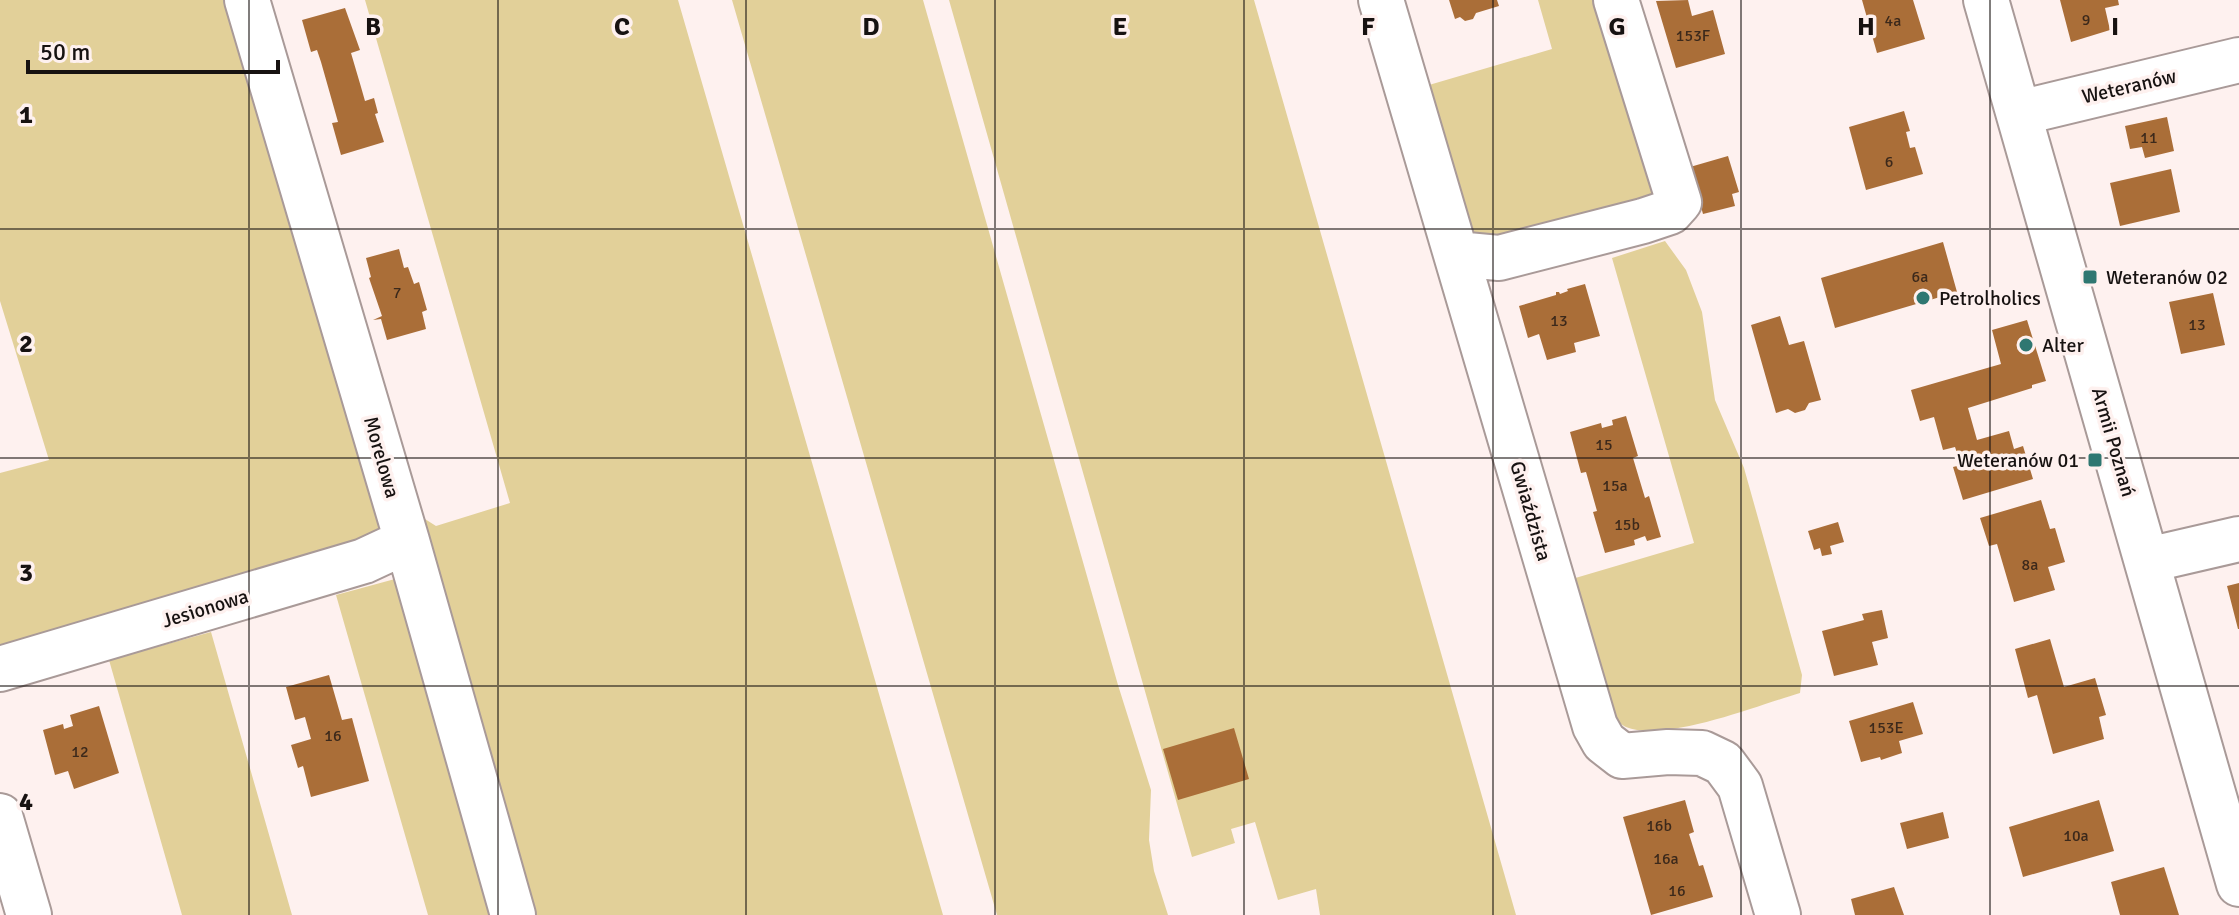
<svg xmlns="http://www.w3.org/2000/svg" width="2239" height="915" font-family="Signika,sans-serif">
<rect width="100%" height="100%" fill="#fef1ef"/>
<path fill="#e2d099" d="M0,0H236L390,538L0,650V473L49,460L0,301Z
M365,0H678L943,915H521L406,507L436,526L510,503Z
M732,0H923L1118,685L1151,790L1149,840L1154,871L1168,915H997Z
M949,0H1254L1516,915H1320L1316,889L1278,900L1255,822L1231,829L1235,843L1192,857Z
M1538,0H1605L1664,191L1523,240L1473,237L1429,85L1552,49Z
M1665,241L1686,270L1702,312L1715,400L1744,468L1802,675L1800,693C1759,705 1665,743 1626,727C1621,725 1615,718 1611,715L1572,579L1694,543L1612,258Z
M406,576L504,915H428L336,595Z
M211,632L292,915H182L109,660Z"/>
<path fill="#aa6e38" d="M1449,0H1497L1499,6L1476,13L1473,19L1465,21L1460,17L1455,19Z
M1688,0L1692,16L1713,10L1725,54L1676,68L1656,1Z
M1862,0H1913L1925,39L1877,53Z
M2060,0H2118L2119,5L2105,8L2110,30L2071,42Z
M345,8L360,50L351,53L361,87L365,101L374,98L378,113L375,114L384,142L341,155L332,123L338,122L321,62L317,50L311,52L302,20Z
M1904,111L1910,131L1906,132L1910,148L1915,147L1923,174L1866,190L1849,127Z
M2167,117L2174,151L2145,158L2142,147L2130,149L2125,126Z
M1728,156L1739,192L1732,194L1735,206L1703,214L1690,167Z
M2171,169L2180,212L2120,226L2110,183Z
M1943,242L1957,292L1835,328L1821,278Z
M399,249L404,268L408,267L414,284L419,282L427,310L422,312L426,329L387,340L381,319L373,320L382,316L369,278L371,277L366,258Z
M1585,284L1600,336L1574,343L1576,352L1547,360L1539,334L1528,338L1519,306L1556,295V292H1559L1560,294L1568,291L1567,289Z
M2213,293L2225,345L2181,354L2169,302Z
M1780,316L1789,345L1804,341L1821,400L1809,403L1805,410L1795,413L1788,409L1776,413L1751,325Z
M2027,320L2046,381L2032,385V388L1968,408L1977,440L2009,431L2014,449L2023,446L2033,479L1963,500L1953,467L1961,465L1955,447L1943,450L1934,417L1920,421L1911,390L2001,364L1992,330Z
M1626,416L1638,456L1633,458L1645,498L1649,496L1661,537L1647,541L1645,536L1634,540L1635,545L1605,553L1593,512L1597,511L1586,472L1581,473L1570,432L1601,423L1602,428L1613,425L1612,420Z
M2041,500L2050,529L2055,528L2065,562L2048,567L2055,590L2014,602L1997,544L1989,546L1980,518Z
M1838,522L1844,542L1830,546L1832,554L1822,556L1820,548L1814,550L1808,531Z
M2239,583V629H2238L2227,586Z
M1882,610L1888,638L1872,642L1878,665L1834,676L1822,631L1864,620L1862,614Z
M2050,639L2064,687L2095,678L2106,715L2099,717L2104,739L2053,754L2037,695L2028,698L2015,649Z
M329,675L342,720L352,718L369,781L311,797L303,766L298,768L291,745L311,739L305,717L295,720L286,687Z
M1913,702L1923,734L1899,741L1902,753L1881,760L1880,757L1861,762L1849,721Z
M99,706L119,773L74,789L68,771L55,775L43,730L63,724L64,729L73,726L70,715Z
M1234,728L1249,779L1178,800L1163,749Z
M1685,800L1694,832L1689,834L1699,866L1703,865L1713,897L1651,915L1623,817Z
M2099,800L2114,851L2023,877L2009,827Z
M1943,812L1949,838L1907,849L1900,823Z
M2164,867L2179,915H2120L2111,882Z
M1894,887L1904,915H1855L1851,899Z"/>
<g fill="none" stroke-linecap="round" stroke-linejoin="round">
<defs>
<path id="minor" d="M247,0L407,541L513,915
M1381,0L1595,726L1604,742L1622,756L1668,752L1702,753L1723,763L1740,786L1778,915
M1986,0L2239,884
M2019,113L2239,60
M1456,254L1499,258L1643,221L1670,212L1679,202L1616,0
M2148,560L2239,539
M0,669L364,561L407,541
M0,816L29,915"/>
</defs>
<use href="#minor" stroke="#a99a98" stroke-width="48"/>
<use href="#minor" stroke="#fff" stroke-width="44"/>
</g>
<path fill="none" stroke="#171211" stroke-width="2" stroke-opacity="0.55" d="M249,0V915M498,0V915M746,0V915M995,0V915M1244,0V915M1493,0V915M1741,0V915M1990,0V915M0,229H2239M0,458H2239M0,686H2239"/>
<g fill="#2f7771" stroke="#fef1ef" stroke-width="3">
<rect x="2082" y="269" width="16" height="16" rx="4"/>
<circle cx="1923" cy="298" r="8"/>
<circle cx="2026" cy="345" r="8"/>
<rect x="2087" y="452" width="16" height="16" rx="4"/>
</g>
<g text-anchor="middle" stroke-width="7" stroke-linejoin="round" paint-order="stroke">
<g font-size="16" fill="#3c291b">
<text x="2086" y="25">9</text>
<text x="1893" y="26">4a</text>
<text x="1693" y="41">153F</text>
<text x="2149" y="143">11</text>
<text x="1889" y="167">6</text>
<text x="1920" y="282">6a</text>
<text x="397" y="298">7</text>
<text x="1559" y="326">13</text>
<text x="2197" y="330">13</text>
<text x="1604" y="450">15</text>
<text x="1615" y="491">15a</text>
<text x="1627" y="530">15b</text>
<text x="2030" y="570">8a</text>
<text x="1886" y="733">153E</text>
<text x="333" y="741">16</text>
<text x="80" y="757">12</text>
<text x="1659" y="831">16b</text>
<text x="2076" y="841">10a</text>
<text x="1666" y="864">16a</text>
<text x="1677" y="896">16</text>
</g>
<g font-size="20" fill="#171211" stroke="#fef1ef">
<text transform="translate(2129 86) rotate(-13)" y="7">Weteranów</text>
<text transform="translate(2114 442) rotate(74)" y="7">Armii Poznań</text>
<text transform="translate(382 457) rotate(74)" y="7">Morelowa</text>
<text transform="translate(1531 511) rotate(74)" y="7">Gwiaździsta</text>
<text transform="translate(205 608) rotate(-17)" y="7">Jesionowa</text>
</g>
<g font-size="20" fill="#171211" stroke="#fef1ef" text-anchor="start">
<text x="2106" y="284">Weteranów 02</text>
<text x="1939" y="305">Petrolholics</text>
<text x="2042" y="352">Alter</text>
<text x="2079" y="467" text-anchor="end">Weteranów 01</text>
</g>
</g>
<g font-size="26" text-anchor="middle" font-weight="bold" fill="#171211" stroke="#fef1ef" stroke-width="7" stroke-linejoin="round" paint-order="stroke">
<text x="373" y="35">B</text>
<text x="622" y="35">C</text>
<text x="871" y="35">D</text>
<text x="1120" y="35">E</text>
<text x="1368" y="35">F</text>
<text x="1617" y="35">G</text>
<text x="1866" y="35">H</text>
<text x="2115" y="35">I</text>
<text x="26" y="123">1</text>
<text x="26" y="352">2</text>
<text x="26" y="581">3</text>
<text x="26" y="810">4</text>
</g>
<path d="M28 60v12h250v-12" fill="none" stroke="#171211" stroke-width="4"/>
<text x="40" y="60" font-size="24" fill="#171211" stroke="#fef1ef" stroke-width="6" paint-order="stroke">50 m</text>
</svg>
